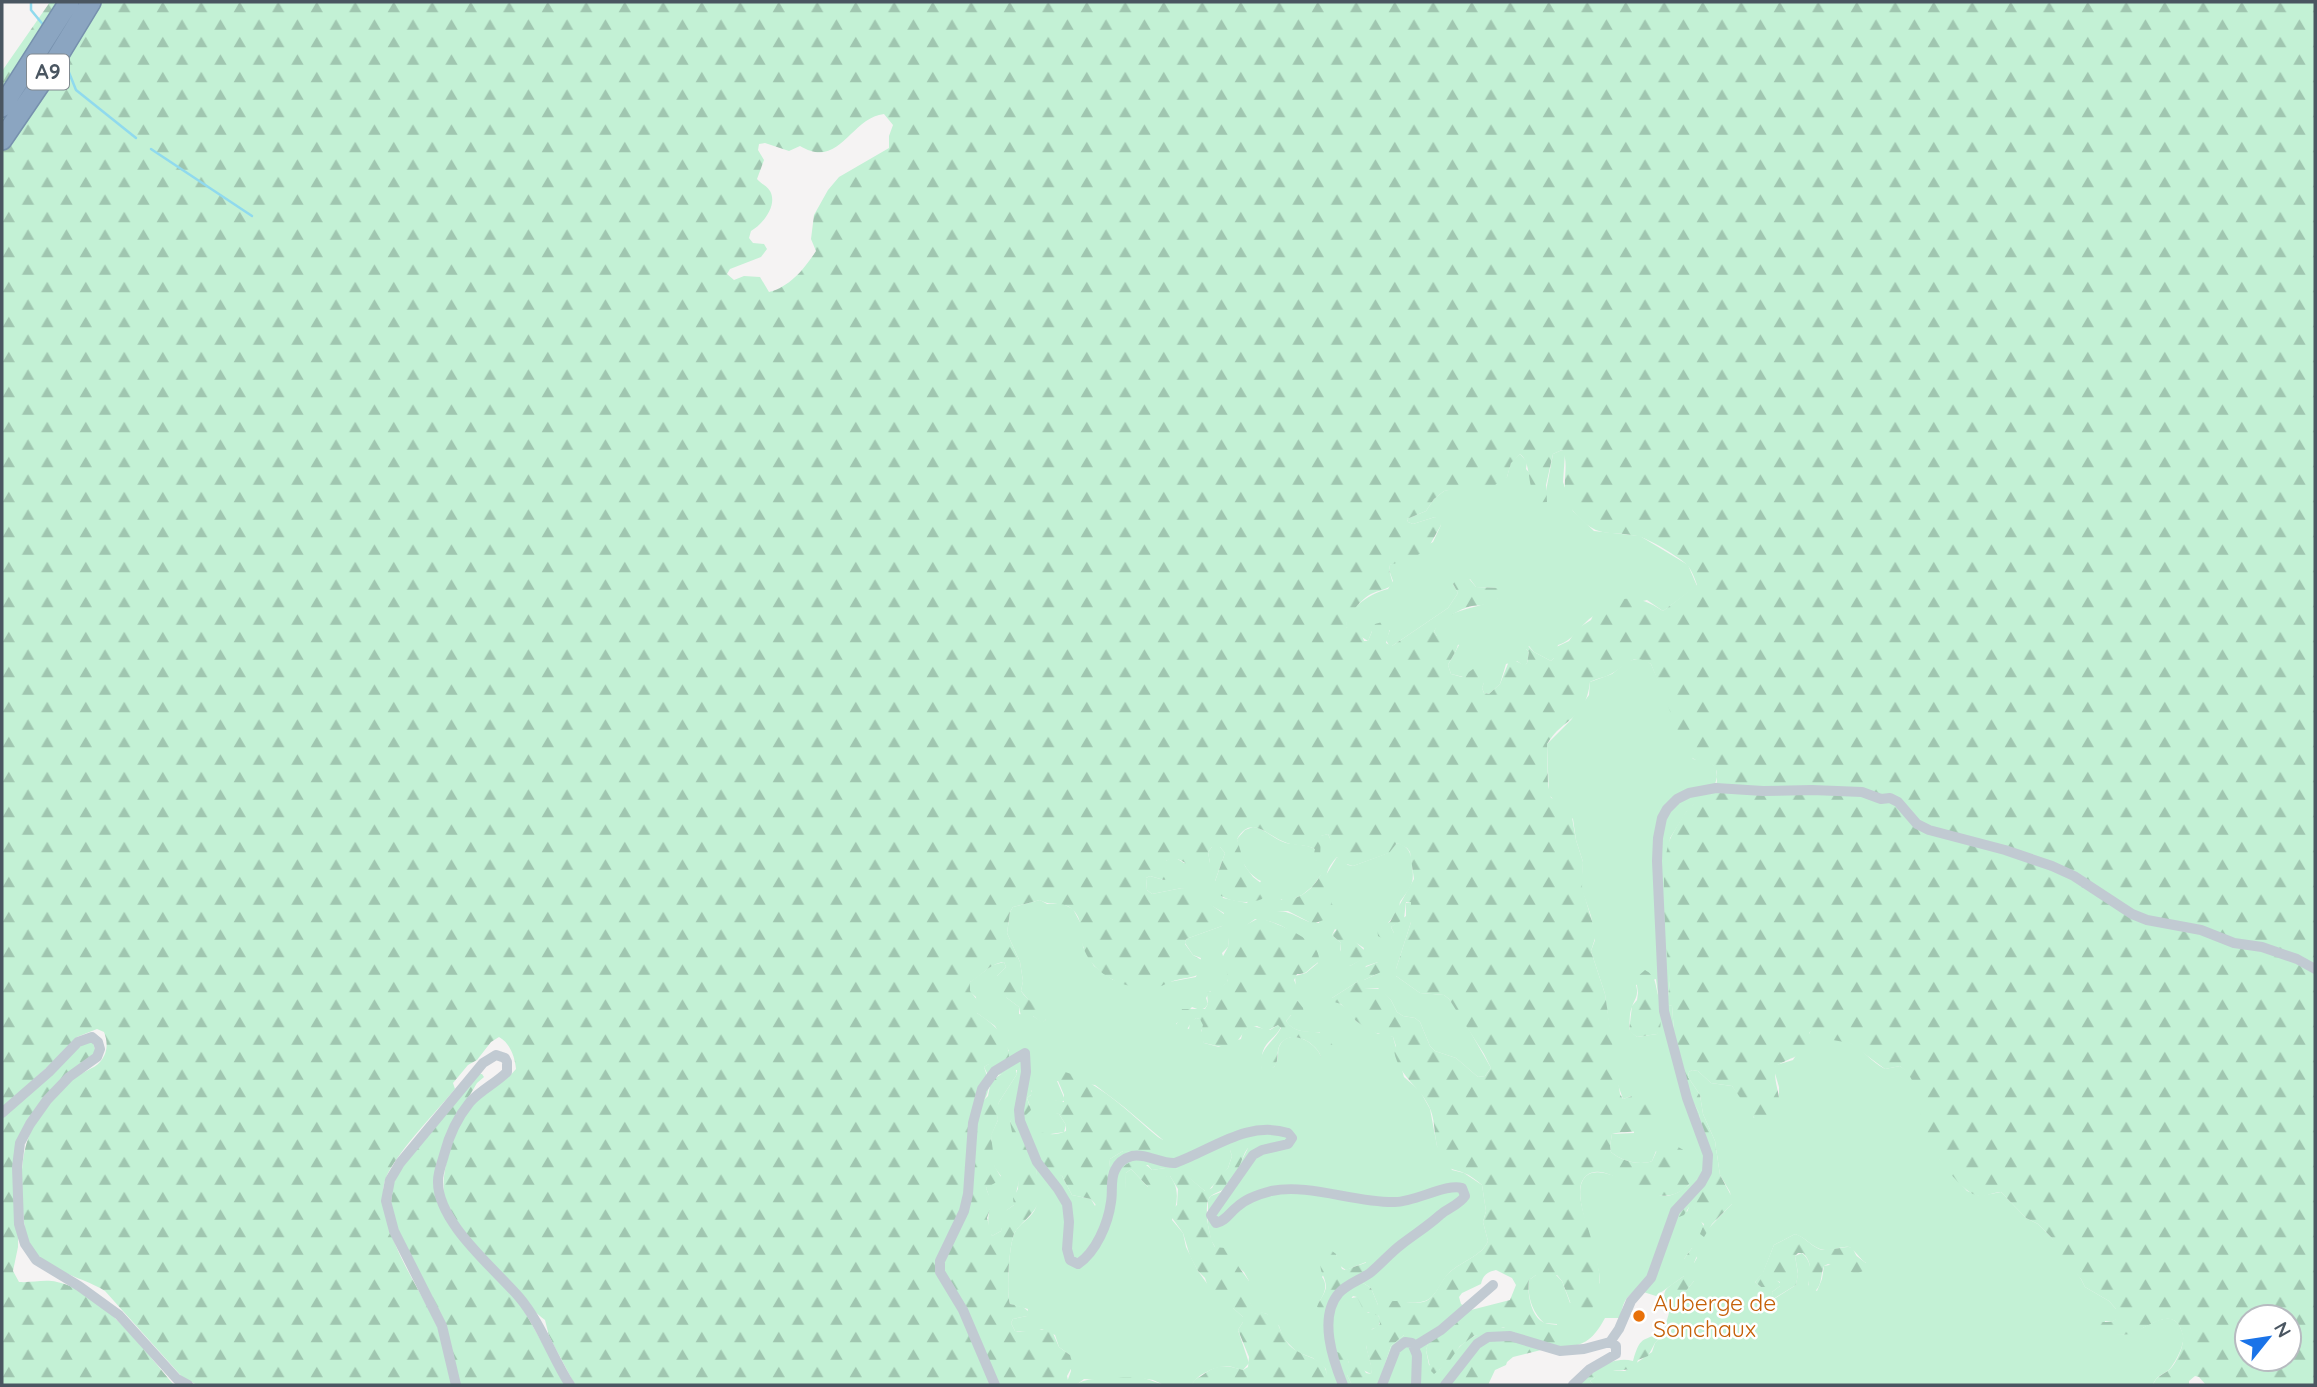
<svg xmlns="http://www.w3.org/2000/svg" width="2317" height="1387" font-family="Quicksand,sans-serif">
<defs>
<pattern id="forest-firs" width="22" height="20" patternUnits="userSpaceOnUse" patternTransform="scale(1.75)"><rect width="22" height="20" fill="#c3f1d5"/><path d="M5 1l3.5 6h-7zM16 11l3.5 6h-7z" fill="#a0c6b0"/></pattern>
</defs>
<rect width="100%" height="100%" fill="#f5f3f3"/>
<path fill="#c3f1d5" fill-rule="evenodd" d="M1562,450L1565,453L1563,482L1573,511L1594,531L1640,536L1688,565L1697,586L1663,611L1647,600C1631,604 1611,607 1597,614C1582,621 1574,641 1558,645L1554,658L1551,661L1534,652L1529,646L1526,649L1529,652L1527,663L1524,666L1517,661L1506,664L1500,684L1489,694L1484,693L1482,688L1484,682L1451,674L1448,665L1459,645L1437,636L1434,632C1442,607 1480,610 1498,598V588L1476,587L1470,579L1453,584L1458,593L1448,608L1392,646L1390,647L1386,640L1390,630L1372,631L1368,641L1346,627C1345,609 1373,592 1388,589L1393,581L1389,570L1390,565L1433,542L1441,525L1435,517L1413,524L1408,522L1407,519L1426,511L1434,499L1444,491L1507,477L1511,462L1520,454L1527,462L1526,469L1546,491L1553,454Z
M1642,658L1651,664L1693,759L1709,762L1716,767L1717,777L1713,792L1707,800L1693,805L1687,811L1670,838L1665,896L1670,981L1668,996L1658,995L1656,979L1636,985C1639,996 1635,998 1632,1007C1629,1013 1630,1023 1629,1030L1637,1037L1657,1034L1663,1003L1672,1006L1675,1043L1690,1096L1699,1113L1710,1177L1700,1193L1682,1206L1687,1212L1689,1207H1694L1704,1227L1708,1229L1732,1204L1730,1192L1720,1175L1715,1141L1703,1114L1700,1095L1688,1077L1689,1072L1692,1070L1698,1071L1711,1083L1732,1086L1751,1110L1754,1118L1779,1107V1087L1774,1070L1776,1065L1793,1060L1812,1029L1815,1027C1826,1046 1834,1035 1849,1042C1863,1049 1871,1062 1885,1069L1900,1066L1908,1072L1918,1090L1927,1137L1940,1160L1967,1191L1980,1196L2001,1192L2026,1218L2038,1224L2051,1237L2081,1279L2085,1287L2109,1301L2116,1309L2117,1319L2111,1322L2105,1321L2104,1334C2112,1333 2119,1335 2127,1334C2143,1333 2174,1299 2183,1335C2185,1344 2177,1359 2172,1366C2166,1375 2156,1374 2153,1385H1594L1590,1381L1603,1371H1625L1652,1352L1655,1343L1666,1333L1685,1292L1694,1281V1263L1697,1258L1692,1248L1684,1259V1276L1656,1296L1637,1290C1624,1297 1623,1305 1620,1318H1605C1593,1340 1583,1348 1558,1346L1557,1324L1544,1323C1532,1312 1527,1296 1529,1280L1536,1275H1556L1562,1281L1570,1303L1600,1283C1600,1256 1573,1202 1582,1182C1594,1154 1644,1195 1665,1196C1674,1196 1682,1190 1689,1185L1656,1151L1652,1161C1640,1166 1621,1161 1611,1152L1610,1146L1612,1134L1634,1133L1631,1096L1623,1099L1616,1079L1605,994L1591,951L1595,940L1591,916L1581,887L1583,862L1576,840L1573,819L1549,795L1547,744L1571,720L1589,695L1590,682L1612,674L1628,661ZM1795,1234C1805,1237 1811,1246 1820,1249C1831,1253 1842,1245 1849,1247C1853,1248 1861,1260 1866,1263L1840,1267L1834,1264L1824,1266L1822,1279L1817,1291L1808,1285C1811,1273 1813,1263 1802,1253L1795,1256L1798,1273L1796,1285L1774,1299L1772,1292L1780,1286V1283L1775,1279L1761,1287L1755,1282L1763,1273L1774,1245Z
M1253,827C1266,829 1273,839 1286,843C1296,845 1306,844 1315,849L1316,861L1320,836L1328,834L1332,843L1325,869L1313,886L1302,895L1286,902L1281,899L1277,911C1295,911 1304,924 1319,923L1329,898L1325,884L1326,875L1337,857L1348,865L1353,866L1388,853L1397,843C1408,846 1411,852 1412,863C1414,883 1413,884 1402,899C1398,903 1401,905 1398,909C1393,920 1384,925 1378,935L1384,937L1394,933L1391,927L1406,916V903L1411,902V922L1396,969V976L1420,993L1444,995L1449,999L1463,1019L1491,1068L1485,1076L1478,1077L1456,1058L1435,1051L1430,1046L1420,1022L1415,1018L1403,1016L1397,1012L1391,1000L1378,988H1364V980L1377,974L1378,962L1366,966L1357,982L1332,998L1347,1009L1356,1021L1378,1034H1386L1393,1037L1404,1077L1420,1091L1430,1109L1437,1146L1452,1170L1464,1173L1482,1185L1486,1211L1483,1222L1488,1241C1482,1256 1462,1261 1450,1272C1440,1281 1437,1297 1425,1301C1410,1306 1394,1298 1382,1306L1378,1305L1371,1288L1360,1281L1366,1262L1346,1270L1339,1265L1336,1254L1322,1277C1328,1285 1325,1293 1319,1302L1326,1300L1337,1291L1352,1298L1357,1297L1368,1313H1376C1381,1318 1381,1322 1378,1327L1372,1329L1366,1346L1372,1369L1371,1374L1349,1363L1345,1355L1347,1375L1352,1385H1327L1326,1369L1313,1358L1297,1352L1283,1338L1279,1326L1267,1314L1259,1312L1253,1308L1249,1302V1281L1244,1272L1215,1247L1211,1240L1208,1225V1200L1211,1196L1221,1192L1228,1180L1236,1172L1248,1148L1230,1150L1232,1156L1228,1168L1208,1191H1205L1178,1169L1172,1167L1152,1170L1148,1165H1126L1125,1189L1126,1173L1131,1169L1148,1187L1169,1175C1181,1189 1177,1204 1172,1220L1183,1233L1186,1247L1198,1271L1208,1285L1243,1317V1322L1238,1330L1249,1363L1243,1370C1238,1369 1231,1366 1226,1366C1214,1367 1196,1375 1192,1385H1164L1153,1380L1133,1377L1104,1380L1084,1379L1076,1385H1069L1067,1382L1071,1371L1070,1355L1059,1347L1055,1335L1042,1329L1034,1332L1015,1331L1011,1323L1013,1319L1027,1316L1028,1309L1010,1304C1006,1293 1009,1242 1015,1232C1020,1223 1033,1217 1036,1207C1041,1194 1036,1180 1036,1168L1041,1164L1062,1176L1072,1195L1091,1199L1095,1206L1108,1175L1110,1159L1123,1151L1161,1152L1163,1140L1124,1107L1095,1085L1057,1081L1065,1100L1060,1103L1055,1100L1047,1110L1059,1114L1066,1125L1064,1132L1044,1135L1019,1126L1030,1106L1027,1098L1031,1095L1032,1090L1010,1122C1015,1142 1024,1170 1017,1189C1016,1195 1014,1199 1014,1205L1007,1210L1001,1231L992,1236C982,1215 996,1211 986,1188L1001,1176L995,1168L992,1158L991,1135L998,1120L996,1110L999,1102L1017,1074V1070H1008C1003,1075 998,1074 993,1078C988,1084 989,1094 984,1100L987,1073L984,1067L1009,1051L995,1026L977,1013L976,997L970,992V982L993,965L1004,962L1006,967L997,976L1007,998L1019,1007V1014L1033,1016L1042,1022L1046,1020L1021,991L1023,981L1020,962L1007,933L1010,912L1013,907L1040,900L1047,904H1063L1073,909L1082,926L1083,947L1094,966L1113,980L1169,982L1196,977L1201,958L1193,955L1185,943L1186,939L1222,926L1224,913L1182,888L1152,894L1147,890L1146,878L1150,876L1164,880L1166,861L1170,858H1176L1184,863H1210L1208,852L1212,847H1220L1225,853L1215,881L1223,898L1247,903L1261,881C1245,873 1239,856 1237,839L1245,830ZM1255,919C1290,922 1297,938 1318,963L1306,973L1295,976L1297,1000L1300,1005L1286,1021C1294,1033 1306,1032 1320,1032L1321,1057C1317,1043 1290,1027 1280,1045C1276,1052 1281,1056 1274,1067L1262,1070C1262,1065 1261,1057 1263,1051C1266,1041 1278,1036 1281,1026L1278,1025L1270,1030L1251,1026L1243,1031L1241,1039L1219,1047L1204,1043L1201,1031L1204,1025L1201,1019L1196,1018L1190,1022L1189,1029L1176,1024L1192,1007L1200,1010L1205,1008L1208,1004L1206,998L1210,991H1216L1227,983L1229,975L1222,953L1228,947L1229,938ZM1335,929L1364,948L1360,960L1350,966L1340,950L1341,943L1332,935Z
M1498,1327L1509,1328L1516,1333L1448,1385H1378L1391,1346L1404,1335H1426L1428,1344L1426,1350L1429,1365L1439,1370C1450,1360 1458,1345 1471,1338C1480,1333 1489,1333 1498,1327Z"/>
<path fill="url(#forest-firs)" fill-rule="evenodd" d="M50,2H2315V1385H2206L2199,1377L2195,1376L2189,1381V1385H2153C2156,1375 2165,1375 2172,1367C2177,1361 2184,1346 2183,1337C2177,1301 2147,1328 2131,1334C2126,1335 2109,1335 2104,1334C2100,1333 2099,1329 2097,1326L2100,1322H2111L2116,1319V1309L2109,1301L2085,1287L2081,1279L2064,1260L2051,1237L2038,1224L2026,1218L2001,1192C1993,1192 1987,1197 1979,1196C1970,1194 1963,1187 1957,1181C1945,1168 1932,1152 1926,1136C1917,1111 1923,1084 1900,1066L1885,1069L1850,1043L1821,1038L1815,1028L1809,1033C1812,1055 1790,1057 1776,1066C1770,1088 1796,1112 1760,1126L1732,1086L1711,1083L1698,1071L1692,1070L1689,1072L1688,1077L1700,1095L1703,1114L1715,1141L1720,1175L1733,1199L1732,1204L1712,1224L1704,1237L1700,1234L1704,1224L1695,1217L1694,1207H1689L1684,1215L1679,1217L1677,1214C1685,1199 1702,1193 1709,1177L1699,1113L1690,1096L1675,1043L1672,1006L1663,1003L1660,1029L1657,1034L1637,1037L1629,1031L1632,1006L1637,1000L1638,993L1636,978L1645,970C1656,976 1655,983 1658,995L1668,996L1670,981C1666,949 1658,864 1671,837C1676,828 1682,817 1688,809C1700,796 1718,802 1717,775C1717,760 1703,764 1694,759C1690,757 1688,754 1686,751L1651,664C1631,652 1628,665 1611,674C1604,678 1597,678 1590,682C1585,722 1564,716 1547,744L1548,785L1551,798L1567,801L1570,806L1576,840L1583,862L1582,887L1596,935L1591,951L1605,994L1620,1094L1623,1099L1635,1095L1649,1107L1653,1115C1649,1138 1628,1129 1612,1134L1610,1146L1611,1152C1621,1161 1640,1166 1652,1161L1659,1146C1692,1136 1711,1185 1671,1195C1641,1202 1605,1158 1586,1176C1560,1199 1630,1282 1583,1318L1576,1317L1562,1281L1557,1275H1536L1529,1280C1527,1293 1531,1318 1545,1323C1550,1325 1557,1324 1563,1326L1567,1331V1340L1557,1346L1513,1357L1507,1362L1506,1365L1495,1370L1488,1385H1448L1483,1342L1516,1333L1503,1327L1487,1334L1474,1336L1460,1346L1448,1363L1434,1374L1431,1371L1426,1350L1428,1343L1426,1335H1404L1391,1346L1378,1385H1352L1347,1375L1340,1374L1337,1352L1346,1355L1349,1363H1360L1366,1373L1371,1374C1374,1362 1358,1341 1371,1330C1374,1328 1377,1327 1380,1324L1379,1316L1364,1311L1357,1297L1353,1296L1349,1301L1344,1299V1296L1334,1294L1327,1300L1324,1311L1317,1307C1319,1300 1326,1293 1326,1286C1325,1272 1311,1266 1332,1251L1336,1254L1342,1269L1345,1270L1368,1262L1369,1267L1360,1281L1371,1288L1378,1305C1384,1304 1388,1301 1394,1301C1406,1300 1412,1306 1426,1301C1437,1296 1440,1280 1450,1272C1462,1261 1482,1256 1488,1241L1483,1222L1486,1211L1482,1185C1476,1180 1470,1175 1464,1173C1456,1169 1450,1171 1445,1163C1432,1145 1437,1128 1431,1111C1421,1085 1400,1080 1394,1051L1396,1046L1393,1037L1372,1032L1356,1021L1341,1004L1331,1001L1332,998L1357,982L1361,969L1378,962L1382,963L1383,971L1364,980V988L1381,989L1391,1000L1397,1012L1403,1016L1415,1018L1420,1022L1430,1046L1435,1051L1456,1058L1478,1077L1485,1076L1491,1068L1484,1054L1449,999L1444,995L1420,993L1396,976V969L1411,922V902H1406L1404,919L1391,927L1396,937L1394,941L1390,943L1378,936L1377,927L1390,922L1414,879L1410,852L1407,848L1397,843L1389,853L1353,866L1343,863L1337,857C1318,877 1329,889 1334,911L1326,919L1313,924L1288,911H1277L1273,907L1277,899C1304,904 1323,880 1327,856C1329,846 1333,843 1328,834L1321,836L1320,859L1316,861L1313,858L1315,849C1306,844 1296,846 1287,843C1269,838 1252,813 1237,839L1245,866L1253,877L1266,887V892L1262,899C1248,905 1220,902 1213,887L1225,853L1220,847H1212L1208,852L1210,863L1208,870L1202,873C1189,869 1179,852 1166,861V866L1170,874L1169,878L1164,880L1150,876L1146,878L1147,890L1152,894L1182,888L1191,890L1228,917L1227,922L1222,926L1186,939L1185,944L1193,955L1205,962C1201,979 1192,976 1177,980C1170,981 1164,986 1157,987C1130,993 1091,975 1083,946C1079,934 1084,922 1074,911C1065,900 1051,907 1040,900L1013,907L1010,912L1007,933L1020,962L1023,981L1021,991C1028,1002 1043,1008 1046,1020L1042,1023L1033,1016L1022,1021L1019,1007L1007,998L996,983L997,976L1006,967L1004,962C990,963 982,976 970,982V991L978,1001L977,1013C992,1023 1009,1036 1009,1057L994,1068L989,1064L984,1067L987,1076L984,1100L988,1096L991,1081L1012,1067H1015L1017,1074L999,1102L997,1110L998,1120L991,1136L995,1167L1002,1179L986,1188L992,1203L987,1218L992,1236L1001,1231L1004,1212L1014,1205L1013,1198L1018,1189L1019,1167L1010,1122L1027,1087L1033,1093L1027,1098L1031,1110L1024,1117L1027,1126C1042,1132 1050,1138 1066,1131V1125L1059,1114L1043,1112L1041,1107L1051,1099L1064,1102V1095L1056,1076L1062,1071C1100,1082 1128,1112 1158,1137L1163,1140H1172L1175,1145L1169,1153L1123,1151L1110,1159L1105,1210L1101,1211L1091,1199L1072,1195L1062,1176L1036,1168C1036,1177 1042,1186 1040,1196C1038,1212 1023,1220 1015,1232C1009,1242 1006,1293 1010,1304L1023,1307L1029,1312L1027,1316L1013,1319L1011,1323L1015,1331C1027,1333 1041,1327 1052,1331L1059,1347L1070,1355L1073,1365L1067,1376L1069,1385H575L549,1336L545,1320C523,1304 455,1227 446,1202C437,1179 455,1125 470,1106C483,1091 504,1084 516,1069C515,1057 510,1043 499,1037L491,1042L477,1060L468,1065L453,1083L455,1089C435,1113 402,1147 388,1173C366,1214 421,1289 438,1328C445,1345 448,1367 452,1385H198L184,1379L105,1291C85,1278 50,1272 35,1252C22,1235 24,1215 22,1196C19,1143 33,1113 73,1079C81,1072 94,1069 100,1062C108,1053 108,1042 104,1032L97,1029L77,1037L55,1060L2,1108V71ZM884,114L893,125L889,136V148L839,177L828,190L814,215L811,239L816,251C805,268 790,287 769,292L760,277L744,276L734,280L727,274L730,269L761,257L767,249L764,244L753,243L749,238L751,231C763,224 778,205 770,191C766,185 761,184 757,179L764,160L758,150L759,144L765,143L789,151L800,146C840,170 850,118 884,114ZM1562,450C1572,466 1556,492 1574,512C1597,539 1606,530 1637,536C1646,537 1683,559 1688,566C1692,571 1695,579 1697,585L1663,611C1637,594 1625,596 1597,607L1591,620L1577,629L1569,641L1554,648V658L1551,661L1534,652L1526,644L1520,645L1518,649H1526L1529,652L1527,663L1524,665L1512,659L1509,661L1500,684L1489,694L1484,693L1482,688L1486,677L1481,668L1473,669L1462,677L1451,674L1448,665C1452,656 1462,645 1457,636L1450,634L1437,636L1434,632C1438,621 1461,608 1472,606C1485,604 1496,606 1502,592L1498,588L1476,587L1466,575L1459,576L1453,584L1458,593L1448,608L1392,646L1386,643L1391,625L1386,621L1375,624L1368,641H1364L1360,631L1346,627C1346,617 1362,598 1371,594C1379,590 1387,590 1393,584L1389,570L1390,565L1412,558L1427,550L1441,525L1440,520L1435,517L1413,524L1408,522L1407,519L1426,511L1434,499L1444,491L1458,489L1479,492L1492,487L1507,477L1511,463L1520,454C1534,465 1524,492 1542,503L1547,502L1546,485L1553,454ZM1496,1270L1512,1278L1516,1285L1510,1300L1471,1310L1461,1304L1459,1297L1462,1293L1481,1284C1483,1275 1487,1272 1496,1270ZM2247,1317H2289V1359H2247Z
M1259,918C1274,922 1320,939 1319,959C1318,964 1315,964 1312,967C1306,972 1306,974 1297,974L1294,980L1297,987V1000L1303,1008L1304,1013L1299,1017L1291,1015L1286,1021C1297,1036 1311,1029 1326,1034L1333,1046L1328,1056L1321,1057C1317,1043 1293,1029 1281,1043C1273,1053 1285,1070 1262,1070C1256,1050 1273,1043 1281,1028L1278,1025L1267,1031L1257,1026L1246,1029L1234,1046L1226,1048L1204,1043L1200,1036L1203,1025L1200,1019L1196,1018C1189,1023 1189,1029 1183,1034L1178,1033L1175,1029L1182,1009H1205L1208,1004L1207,993C1231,982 1232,985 1222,958L1228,947L1229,937L1240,928Z
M1339,927C1342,928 1365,951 1367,953L1363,959L1350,966L1342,962L1340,956L1341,943L1332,935Z
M84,1043H93L96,1052L19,1135L18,1247L13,1271L19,1282C32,1283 44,1279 57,1282C101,1291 146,1352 174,1385H2V1117Z
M478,1074H482L484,1077L477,1083L446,1135L439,1204L522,1307L566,1385H459L421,1276L397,1227L391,1205L392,1187L400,1170Z
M1240,1139L1245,1140L1248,1148C1243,1154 1242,1162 1238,1169C1233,1177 1227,1179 1225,1188C1221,1192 1213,1193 1210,1197C1203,1204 1209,1239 1215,1247L1225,1248L1249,1281L1252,1288L1249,1301C1255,1312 1262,1312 1273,1316C1280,1325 1281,1336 1289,1345C1304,1361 1331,1354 1327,1385H1192C1195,1377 1198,1379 1204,1374C1218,1364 1226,1365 1243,1370L1248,1367L1249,1357L1238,1330L1243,1322V1317L1233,1308L1226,1310L1213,1303L1205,1278L1198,1271L1190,1256L1183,1233L1170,1215V1211L1177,1205L1178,1189L1170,1176L1166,1177L1165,1185L1158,1193L1153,1192L1131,1169L1126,1173L1125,1189L1123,1191C1109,1173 1132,1148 1152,1170L1172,1167L1179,1169L1205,1191L1212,1188L1217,1178L1228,1168L1232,1156L1230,1150L1231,1144Z
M1795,1234C1805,1237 1810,1245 1819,1249C1829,1253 1846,1244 1852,1248C1855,1251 1855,1255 1858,1257C1864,1262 1867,1262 1868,1269L1856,1274L1828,1264L1824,1266C1820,1275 1823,1286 1813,1293L1809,1291C1806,1276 1816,1266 1803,1253H1798L1795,1256L1798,1274L1796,1285L1773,1299L1772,1292L1780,1286V1282L1775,1280L1766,1287H1761L1755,1282L1763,1272L1774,1245Z
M1692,1248L1696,1249L1698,1253L1694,1263V1281L1685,1292L1680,1315L1666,1333L1655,1343L1648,1356L1638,1360L1635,1368C1615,1373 1608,1367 1590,1381L1594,1385H1578C1594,1372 1611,1355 1633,1361C1641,1332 1645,1343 1664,1330L1669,1313C1659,1288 1665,1290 1684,1276V1259Z
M1123,1377H1141L1164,1385H1076C1086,1376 1108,1380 1123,1377Z"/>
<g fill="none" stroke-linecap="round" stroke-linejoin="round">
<path stroke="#90daee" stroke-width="2.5" d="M31,2V10L45,27
M64,60L76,90L136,138
M151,149L252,216"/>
<defs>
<path id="motorway" d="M2,107L69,2
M2,140L49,71L91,2"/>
</defs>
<use href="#motorway" stroke="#7690ad" stroke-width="22"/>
<path stroke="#c1cad2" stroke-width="10" d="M2,1113L49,1072L78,1042L92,1037L98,1042L100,1049L97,1057L69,1077L47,1100L30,1124L20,1143L17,1167L19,1224L25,1244L36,1260L79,1286L119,1315L177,1379L188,1385
M1415,1346L1441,1330L1493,1285
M456,1385L442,1326L394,1231L386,1201L390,1180L400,1163L483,1063L496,1055L505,1058L507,1062V1072C496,1083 481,1090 470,1102C457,1118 449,1135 444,1155C442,1163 438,1172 438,1181C437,1222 494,1268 519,1297C541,1323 552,1357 570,1385
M995,1385L963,1310L940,1272V1261L964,1211L968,1194L973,1123L982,1089L995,1071L1025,1053L1026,1072L1019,1110L1020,1121L1037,1162L1058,1189L1067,1204L1069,1222L1067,1249L1070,1260L1078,1264C1096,1252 1108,1224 1111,1202C1113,1192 1110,1179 1115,1170C1118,1163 1125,1158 1132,1156C1146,1153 1161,1164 1175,1163C1212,1150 1247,1120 1288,1133L1292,1138L1288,1144L1262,1150L1253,1155L1211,1215L1216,1223C1226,1221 1229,1213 1237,1207C1246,1198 1259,1194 1271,1191C1309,1183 1355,1203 1395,1202C1415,1202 1447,1183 1462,1188L1465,1196C1459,1205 1448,1208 1440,1215C1428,1226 1415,1234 1402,1244C1390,1253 1381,1264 1370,1273C1360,1280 1347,1284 1339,1293C1318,1317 1333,1360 1343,1385
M1382,1385L1396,1349L1405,1342L1412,1343L1417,1355L1416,1385
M1445,1385L1477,1344L1488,1337L1510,1336L1560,1351L1584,1349L1610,1342L1619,1329L1631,1301L1651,1278L1675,1211L1701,1183L1707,1172L1708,1155L1687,1098L1664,1011L1657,861L1658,838L1662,818L1667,809L1677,799L1689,793L1716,788L1763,791L1812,790L1862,792L1881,799L1890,798L1898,802L1917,824L1929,830L2005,850L2052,866L2074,876L2132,914L2147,920L2201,930L2234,943L2262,947L2297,959L2315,969
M1573,1385L1590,1369L1616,1354V1346L1610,1342"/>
<use href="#motorway" stroke="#8ba5c1" stroke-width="19"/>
</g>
<circle fill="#e8710a" stroke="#fff" stroke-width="2.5" cx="1639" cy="1316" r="7"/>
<g text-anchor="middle" stroke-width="5" stroke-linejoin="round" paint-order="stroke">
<rect fill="#fff" stroke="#808990" stroke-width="2" x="27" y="54.5" width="42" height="35" rx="5"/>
<g font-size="21" font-weight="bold" fill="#4a5661">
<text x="48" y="79">A9</text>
</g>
<g font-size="23" fill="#c56008" stroke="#fff" text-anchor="start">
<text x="1653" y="1311">Auberge de<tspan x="1653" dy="26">Sonchaux</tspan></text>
</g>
</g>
<rect width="2317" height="1387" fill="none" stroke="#4a5661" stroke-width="7"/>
<g transform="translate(2268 1338) rotate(60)"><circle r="33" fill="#ffffff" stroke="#b7bbc0" stroke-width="2"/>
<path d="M0-5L12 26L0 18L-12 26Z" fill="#1a73e8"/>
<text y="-10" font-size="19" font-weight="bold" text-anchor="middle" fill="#4a5661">N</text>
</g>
</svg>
